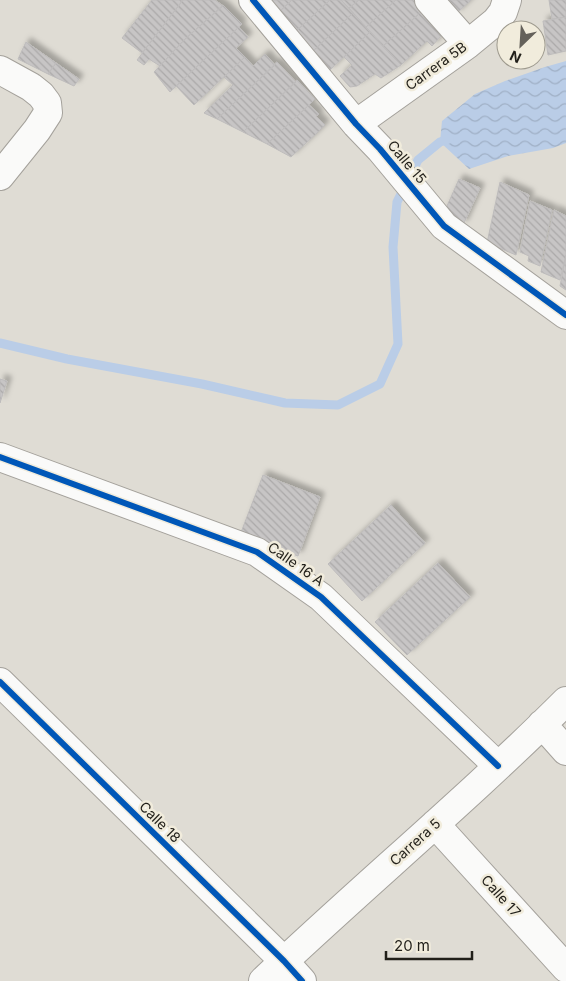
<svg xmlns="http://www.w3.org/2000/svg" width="566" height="981" font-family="Inter,sans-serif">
<defs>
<pattern id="water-waves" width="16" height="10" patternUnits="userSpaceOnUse" patternTransform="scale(1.25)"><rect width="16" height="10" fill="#bacde7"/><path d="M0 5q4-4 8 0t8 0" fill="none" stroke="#a0b0c6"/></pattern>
<pattern id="building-back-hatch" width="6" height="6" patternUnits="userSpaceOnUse" patternTransform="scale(1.25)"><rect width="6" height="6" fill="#c7c5c5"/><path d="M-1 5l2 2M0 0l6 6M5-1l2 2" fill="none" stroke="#aba9a9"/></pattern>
<filter id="shadow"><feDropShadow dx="4.5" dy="-4.5" stdDeviation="2.5" flood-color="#0004"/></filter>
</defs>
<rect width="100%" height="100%" fill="#dfdcd4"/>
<path fill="url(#water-waves)" d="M566,61V143L553,148L508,156L469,169L440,142L442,121L475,94L505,81L545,67Z"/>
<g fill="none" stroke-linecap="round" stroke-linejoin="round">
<path stroke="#bacde7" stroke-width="9" d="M0,343L67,359L202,384L285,403L338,405L380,384L398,344L393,247L397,202L418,160L440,142L449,139"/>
</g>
<path fill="url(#building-back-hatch)" stroke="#bebcbc" filter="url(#shadow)" d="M152,0H183L142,53L122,38Z
M183,0H215L223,6L185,39L160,66L149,59L144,65L137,60Z
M270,0H292L280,11Z
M292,0H330L294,33L286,24L289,21L280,11Z
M330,0H341L353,13L311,53L294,33Z
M341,0H359L349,8Z
M359,0H396L366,27L349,8Z
M396,0H423L428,6L383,46L366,27Z
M444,0H471L456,14Z
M549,0H566V17L552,19Z
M223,5L242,24L170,92L154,72L185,39Z
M422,11L443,34L432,46L427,41L401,65L383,46Z
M353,13L370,32L329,71L311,53Z
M566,17V51L548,55L543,21Z
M239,27L248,37L236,48L245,57L194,105L176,86Z
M370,32L401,65L381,78L375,74L357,86L350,87L340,76L352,65L344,57Z
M26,42L56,63L48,74L18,59Z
M265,54L275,65L217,119L204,113L233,85L224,77L245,57L253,66Z
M277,62L296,82L243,132L217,119Z
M56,63L79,79L74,86L48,74Z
M297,80L315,99L309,105L267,144L243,132Z
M309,105L319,114L316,116L325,125L317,133L291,157L267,144Z
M459,179L480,188L463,225L443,215Z
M500,182L529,195L516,255L487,243Z
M530,201L552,210L540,266L528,261L529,256L520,252Z
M554,210L566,216V255L560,280L541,272Z
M566,255V290L560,286Z
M0,379L7,381L0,403Z
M263,475L320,497L298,556L240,535Z
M391,505L425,543L362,601L328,564Z
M438,563L470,597L407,655L375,622Z"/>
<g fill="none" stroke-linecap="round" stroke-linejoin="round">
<defs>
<path id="minor" d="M253,0L356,124L380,149L444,226L566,315
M429,0L468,44
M0,70L31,87L41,95L47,103L48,113L37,130L0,176
M356,124L468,44L496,21L503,12L507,0
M0,457L257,552L321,597L498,766
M0,682L284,961L302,981
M542,724L566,751
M435,824L566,968
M263,981C363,886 469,798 566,701"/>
</defs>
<use href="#minor" stroke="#a4a19b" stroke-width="30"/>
<use href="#minor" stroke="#fafaf9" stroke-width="28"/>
<defs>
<path id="cycleway" d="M253,0L356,124L380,149L444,226L566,315
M0,457L257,552L321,597L498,766
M0,682L284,961L302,981"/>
</defs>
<use href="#cycleway" stroke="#f1ecdc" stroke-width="9"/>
<use href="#cycleway" stroke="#0057b8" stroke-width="6"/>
</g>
<g text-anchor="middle" stroke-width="5" stroke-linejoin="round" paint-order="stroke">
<g font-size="14" fill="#211f19" stroke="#f1ecdc">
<text transform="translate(436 66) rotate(-36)" y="5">Carrera 5B</text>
<text transform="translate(407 162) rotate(50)" y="5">Calle 15</text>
<text transform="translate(296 564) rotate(35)" y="5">Calle 16 A</text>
<text transform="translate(160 822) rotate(45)" y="5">Calle 18</text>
<text transform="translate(415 842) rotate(-42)" y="5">Carrera 5</text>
<text transform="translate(501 896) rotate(48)" y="5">Calle 17</text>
</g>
</g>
<g transform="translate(521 45) rotate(205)"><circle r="24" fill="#f1ecdc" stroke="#9e9a8e"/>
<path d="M0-4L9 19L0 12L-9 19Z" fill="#64615a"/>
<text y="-8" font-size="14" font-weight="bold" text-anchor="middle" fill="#211f19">N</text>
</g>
<path d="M386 951v8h86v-8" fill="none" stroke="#211f19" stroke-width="2.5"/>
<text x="394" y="951" font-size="15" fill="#211f19" stroke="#f1ecdc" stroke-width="4" paint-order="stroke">20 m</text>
</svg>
